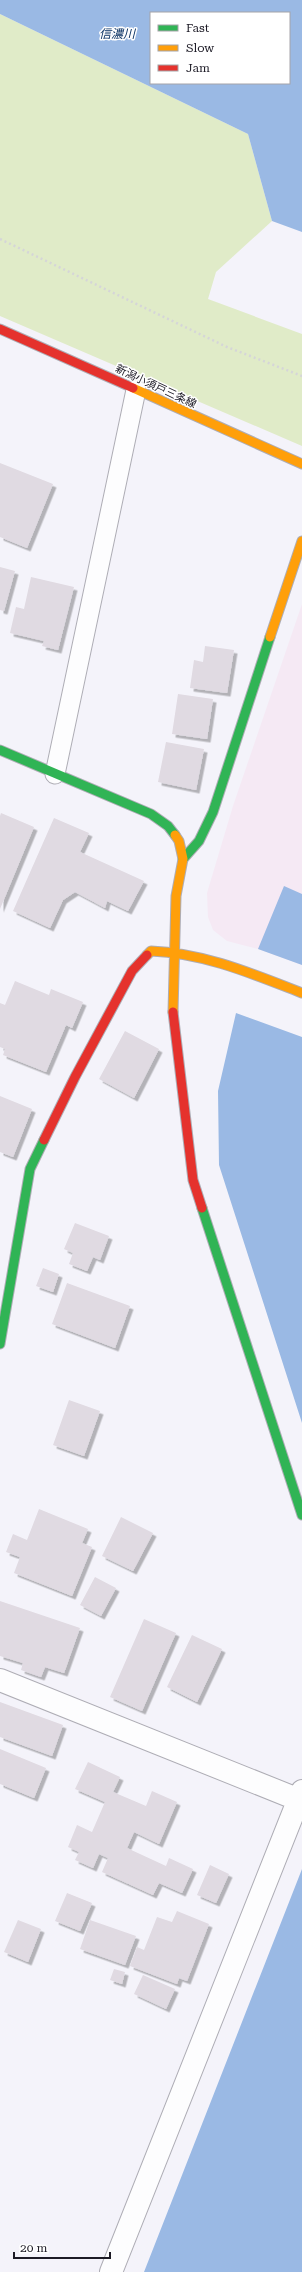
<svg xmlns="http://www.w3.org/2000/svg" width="302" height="2272" font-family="'Roboto Serif','Noto Sans JP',serif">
<defs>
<filter id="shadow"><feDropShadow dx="3.5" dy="3.5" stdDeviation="0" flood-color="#0004"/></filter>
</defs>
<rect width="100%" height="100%" fill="#f4f3fa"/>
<path fill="#f5e9f4" d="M302,604V965L258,949L227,941L213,930L208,917L207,893L233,806Z"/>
<path fill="#e0ebc8" d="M0,14L248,134L272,221L216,272L208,299L302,334V446L0,316Z"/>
<path fill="#9ab9e4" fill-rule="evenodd" d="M0,0H302V232L272,221L248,134L0,14ZM151,13H289V83H151Z
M284,886L302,894V965L258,949Z
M236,1013L302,1037V1423L219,1165L218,1091Z
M302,1869V2272H144Z"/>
<path fill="#e0dae2" filter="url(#shadow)" d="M0,463L53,484L27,548L0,537Z
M0,567L15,571L4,611L0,610Z
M31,577L74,587L58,650L42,646L44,641L10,633L16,607L24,609Z
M205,646L234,650L227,693L190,688L194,660L203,662Z
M178,694L213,699L207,739L172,734Z
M166,742L204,749L196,790L158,782Z
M1,813L34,827L0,909V816Z
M54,818L89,833L80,852L144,881L128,911L107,901L105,908L75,892L63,900L50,928L13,911Z
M15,981L49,995L51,989L83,1002L72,1028L66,1025L46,1072L3,1055L5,1049L0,1047V1003L5,1005Z
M125,1031L159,1049L134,1098L99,1079Z
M0,1096L32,1109L13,1157L0,1152Z
M75,1223L109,1236L100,1260L93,1257L87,1271L69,1264L73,1253L64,1249Z
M43,1268L59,1274L53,1292L36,1286Z
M67,1283L130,1306L115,1348L52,1324Z
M69,1400L100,1411L84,1456L53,1445Z
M39,1509L88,1529L82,1543L92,1547L72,1596L14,1573L20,1557L6,1552L13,1534L27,1540Z
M121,1517L153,1533L133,1571L102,1556Z
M95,1577L116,1588L101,1616L80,1605Z
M0,1601L80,1628L64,1673L45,1667L41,1677L21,1670L23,1663L0,1656Z
M144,1619L176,1633L142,1711L110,1697Z
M192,1635L222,1649L197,1702L167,1687Z
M0,1702L63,1725L52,1756L0,1737Z
M0,1749L46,1768L34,1798L0,1784Z
M88,1762L120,1777L113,1792L146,1806L152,1791L177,1802L159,1844L134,1832L127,1848L166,1866L169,1858L193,1869L182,1893L159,1883L153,1895L102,1872L108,1858L99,1854L93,1868L75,1860L79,1852L68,1847L77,1825L92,1832L105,1802L75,1789Z
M210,1865L229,1874L216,1903L197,1895Z
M67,1893L92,1903L80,1931L55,1921Z
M177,1911L209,1924L187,1981L179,1978L177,1984L130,1966L137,1947L144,1950L157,1917L172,1922Z
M18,1920L41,1929L28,1962L4,1952Z
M90,1920L136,1936L125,1965L80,1949Z
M114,1969L125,1972L122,1984L110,1980Z
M143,1975L175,1989L166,2009L134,1994Z"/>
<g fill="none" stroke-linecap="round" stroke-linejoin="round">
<defs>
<path id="lane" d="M55,774L136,390"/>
<path id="street" d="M0,1680L302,1801
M111,2272L302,1791"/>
<path id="fast" d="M0,750L151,814L168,826L175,835
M183,859L199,841L213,812L270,637
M202,1208L302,1515
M0,1344L30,1169L44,1140"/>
<path id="slow" d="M133,388L302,464
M270,637L302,541
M147,955L151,951C204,953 253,974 302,993
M173,1012L176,896L183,859L179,841L175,835"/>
<path id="jam" d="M0,329L133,388
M173,1012L193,1180L202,1208
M44,1140L75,1077L132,971L147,955"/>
</defs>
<use href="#lane" stroke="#aeadb5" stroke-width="21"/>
<use href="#street" stroke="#aeadb5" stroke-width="24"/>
<use href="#fast" stroke="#aeadb5" stroke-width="11"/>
<use href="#slow" stroke="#aeadb5" stroke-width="11"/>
<use href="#jam" stroke="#aeadb5" stroke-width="11"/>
<path stroke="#d5d5d8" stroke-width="2.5" stroke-dasharray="2 3" stroke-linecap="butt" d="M0,239L227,347L302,376"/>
<use href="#lane" stroke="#fdfdfe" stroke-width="19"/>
<use href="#street" stroke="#fdfdfe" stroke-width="22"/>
<use href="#fast" stroke="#30b455" stroke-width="9"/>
<use href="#slow" stroke="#ff9f0a" stroke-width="9"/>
<use href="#jam" stroke="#e5322d" stroke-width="9"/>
</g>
<g text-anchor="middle" stroke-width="3" stroke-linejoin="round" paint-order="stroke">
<g font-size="11" fill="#1c1a25" stroke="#fff">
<text transform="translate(156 386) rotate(25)" y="4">新潟小須戸三条線</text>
</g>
<g font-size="12" font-style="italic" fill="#002a5d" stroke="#fff">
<text x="117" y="38">信濃川</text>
</g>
</g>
<rect x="150" y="12" width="140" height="72" fill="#ffffff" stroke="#a4a3a8"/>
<rect x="158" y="25" width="20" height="6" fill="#30b455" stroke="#a4a3a8"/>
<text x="186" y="32" font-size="12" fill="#1c1a25">Fast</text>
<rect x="158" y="45" width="20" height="6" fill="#ff9f0a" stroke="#a4a3a8"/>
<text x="186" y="52" font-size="12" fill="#1c1a25">Slow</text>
<rect x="158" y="65" width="20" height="6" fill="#e5322d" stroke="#a4a3a8"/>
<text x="186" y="72" font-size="12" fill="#1c1a25">Jam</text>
<path d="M14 2252v6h96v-6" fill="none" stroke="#1c1a25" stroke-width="2"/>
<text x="20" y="2252" font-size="12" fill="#1c1a25" stroke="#ffffff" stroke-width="3" paint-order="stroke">20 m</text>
</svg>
